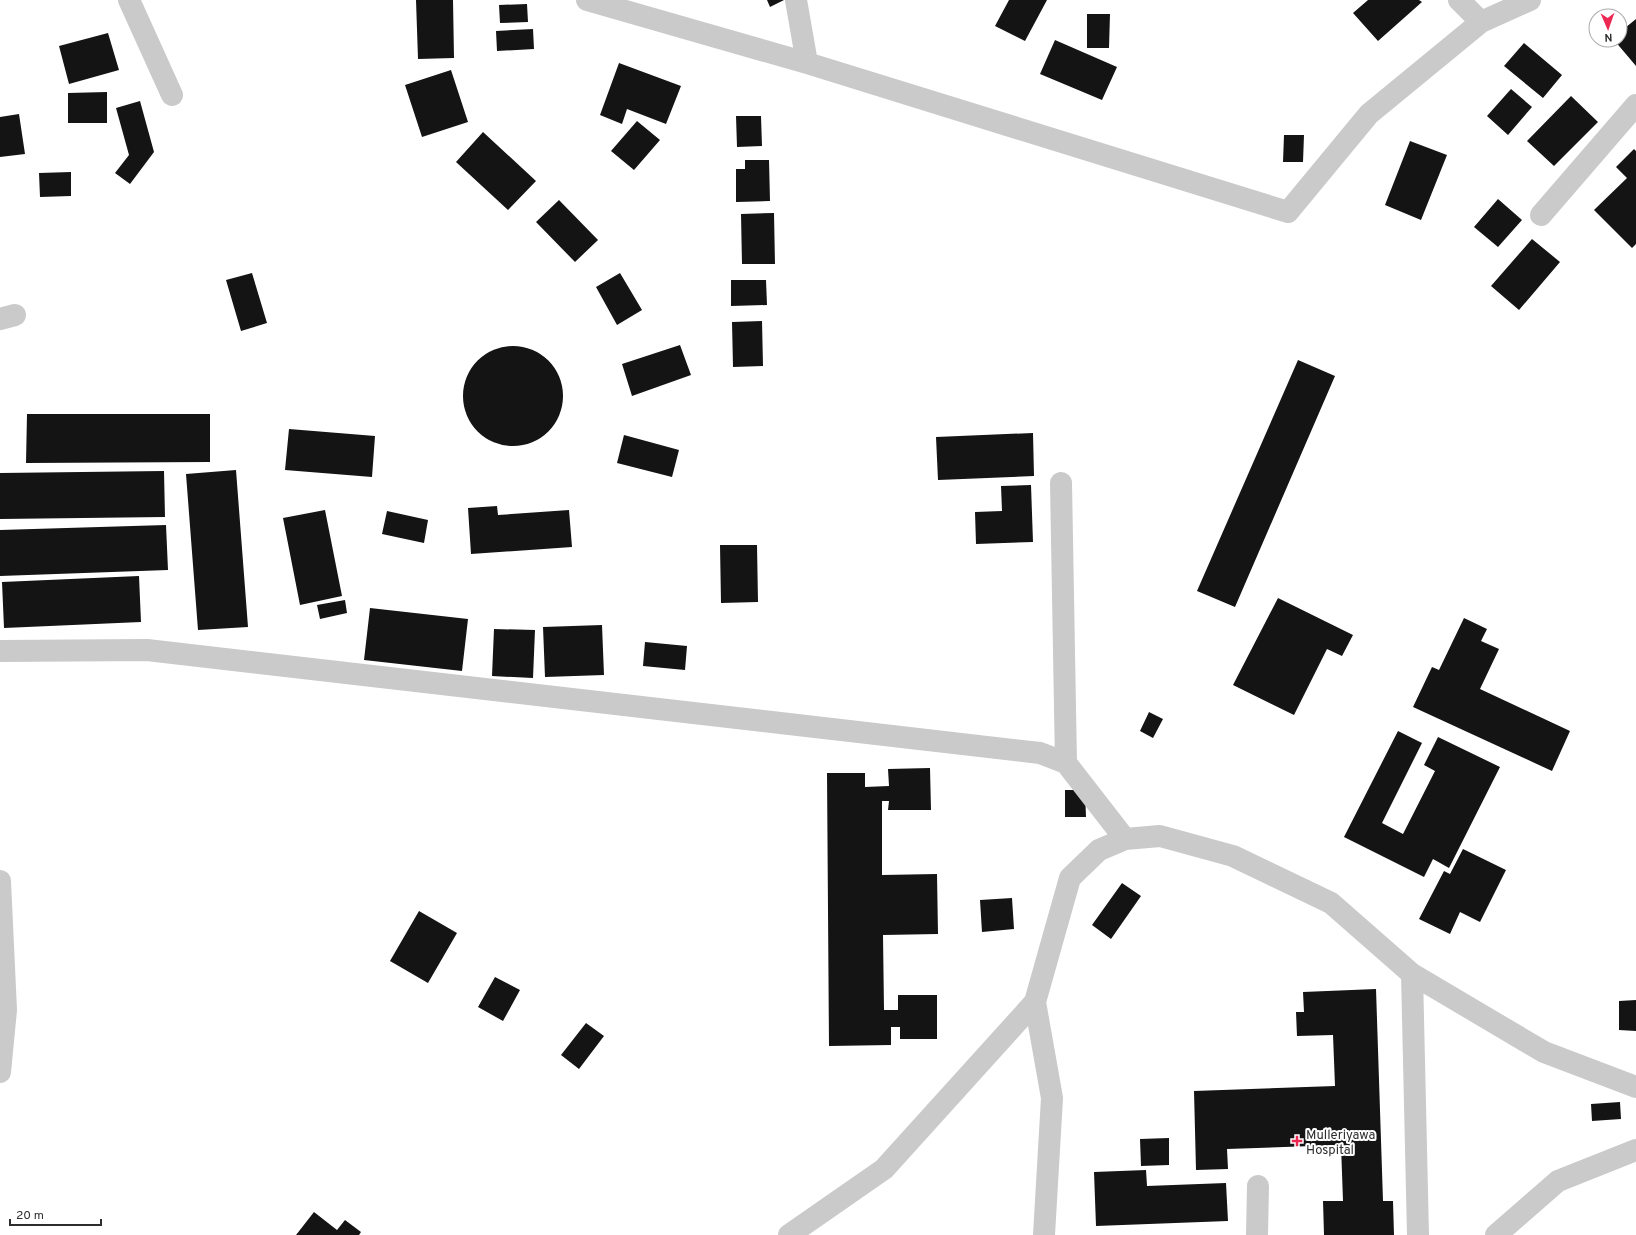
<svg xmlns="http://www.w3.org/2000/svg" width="1636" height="1235" font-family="Overpass,sans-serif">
<rect width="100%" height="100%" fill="#fff"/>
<path fill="#141414" d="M416,0H453L454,58L418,59Z
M767,0H784L770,7Z
M1009,0H1047L1025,41L995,26Z
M1368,0H1419L1422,2L1378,41L1353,13Z
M527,4L528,22L500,23L499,5Z
M1087,14H1110L1109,48H1087Z
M1636,19V66L1614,40H1620V32Z
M533,29L534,49L497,51L496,31Z
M108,33L119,70L69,84L59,46Z
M1055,40L1117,67L1102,100L1040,74Z
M1524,43L1562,75L1543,98L1504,66Z
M619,63L681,86L666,124L627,109L622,124L600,115Z
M451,70L468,122L422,137L405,85Z
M1511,89L1532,107L1508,135L1487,116Z
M107,92V123H68V93Z
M1571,96L1598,122L1554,166L1527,141Z
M140,101L154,152L130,184L115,173L129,155L116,108Z
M19,114L25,154L0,157V117Z
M736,116H761L762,146L737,147Z
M637,121L660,140L634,170L611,151Z
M483,132L536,181L508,210L456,162Z
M1284,135H1304L1303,162H1283Z
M1410,141L1447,155L1421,220L1385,205Z
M1634,149L1636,151V244L1632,248L1594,210L1627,178L1616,167Z
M745,160H769L770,201L736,202V169H745Z
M71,172V196L40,197L39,173Z
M1498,199L1522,220L1498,247L1474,227Z
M559,200L598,240L575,262L536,222Z
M774,213L775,264H742L741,214Z
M1532,239L1560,262L1519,310L1491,286Z
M252,273L267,323L241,331L226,280Z
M620,273L642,310L617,325L596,287Z
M731,280H766L767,305L731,306Z
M762,321L763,366L733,367L732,322Z
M680,345L691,375L632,396L622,364Z
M463 396a50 50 0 1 1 100 0a50 50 0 1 1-100 0Z
M1298,360L1335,376L1235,607L1197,591Z
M27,414H210V462L26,463Z
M289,429L375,436L372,477L285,470Z
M1033,433L1034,476L938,480L936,437Z
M624,435L679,450L672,477L617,463Z
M236,470L248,627L198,630L186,474Z
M164,471L165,517L0,519V473Z
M1031,485L1033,542L976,544L975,512L1002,511L1001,486Z
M497,506L498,515L569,510L572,547L471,554L468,508Z
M325,510L342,596L300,605L283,518Z
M387,511L428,520L424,543L382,534Z
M166,525L168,570L0,576V530Z
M720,545H757L758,602L721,603Z
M139,576L141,622L4,628L2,582Z
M1278,598L1353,635L1342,656L1327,649L1294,715L1233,685Z
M345,600L347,613L320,619L317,605Z
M370,608L468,619L462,671L364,660Z
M1464,618L1487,629L1481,641L1499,649L1480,689L1570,731L1552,771L1413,707L1432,667L1439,670Z
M602,625L604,675L545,677L543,627Z
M494,629L535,630L533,678L492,676Z
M645,642L687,646L685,670L643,666Z
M1149,712L1163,719L1153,738L1140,731Z
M1398,731L1422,743L1382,823L1403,834L1435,771L1424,765L1438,737L1500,767L1449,868L1433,859L1424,877L1344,837Z
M930,768L931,810H888L889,801H882V875L937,874L938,934L883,935L884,1010H898V995H937V1039H900V1027H891V1045L829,1046L827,773H865V787L889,786L888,769Z
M1065,790H1085L1086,817H1065Z
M1463,849L1506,870L1480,922L1460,912L1450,934L1419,919L1444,871L1450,874Z
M1122,883L1141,896L1111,939L1092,925Z
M1012,898L1014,929L982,932L980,900Z
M419,911L457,933L428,983L390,961Z
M495,977L520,990L503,1021L478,1007Z
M1376,989L1383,1201H1393L1394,1235H1324L1323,1201H1343L1341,1145L1227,1149L1228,1169L1196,1170L1194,1091L1335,1086L1333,1035L1297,1036L1296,1012H1304L1303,992Z
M1636,1000V1031L1619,1030V1001Z
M586,1023L604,1036L579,1069L561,1055Z
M1620,1102L1621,1119L1592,1121L1591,1104Z
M1169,1138V1165L1141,1166L1140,1139Z
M1146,1170L1147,1186L1226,1183L1228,1221L1096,1226L1094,1172Z
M314,1212L337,1230L345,1220L361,1232L359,1235H296Z"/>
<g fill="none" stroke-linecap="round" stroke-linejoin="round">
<path stroke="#cacaca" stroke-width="22" d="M129,0L172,95
M587,0L807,63L1288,212L1369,114L1481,22L1530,0
M796,0L807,63
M1459,0L1481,22
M1541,215L1636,105
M0,319L15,315
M1061,483L1066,763L1125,839L1160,836L1233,856L1331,903L1412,974
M0,651L147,650L1040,753L1066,763
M0,881L6,1010L0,1072
M1035,1002L1052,1098L1044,1235
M789,1235L884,1169L1035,1002L1070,878L1099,850L1125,839
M1257,1235L1258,1186
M1418,1235L1412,974L1544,1052L1636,1087
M1496,1235L1558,1181L1636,1150"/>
</g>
<path fill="#ec2852" stroke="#fff" stroke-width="1.5" d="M1295 1135h4v4h4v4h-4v4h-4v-4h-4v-4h4z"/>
<g text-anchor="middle" stroke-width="4" stroke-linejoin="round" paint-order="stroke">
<g font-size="13" fill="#2d2d2d" stroke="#fff" text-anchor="start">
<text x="1306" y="1139">Mulleriyawa<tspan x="1306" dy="15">Hospital</tspan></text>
</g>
</g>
<g transform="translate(1608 28) rotate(178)"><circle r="19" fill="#ffffff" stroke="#ababab"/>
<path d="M0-3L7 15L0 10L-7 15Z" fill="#ec2852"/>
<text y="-6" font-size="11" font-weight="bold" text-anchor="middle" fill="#2d2d2d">N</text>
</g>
<path d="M10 1219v6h91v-6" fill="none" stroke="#2d2d2d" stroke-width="2"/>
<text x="16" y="1219" font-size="12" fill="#2d2d2d" stroke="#ffffff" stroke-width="3" paint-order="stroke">20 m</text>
</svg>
